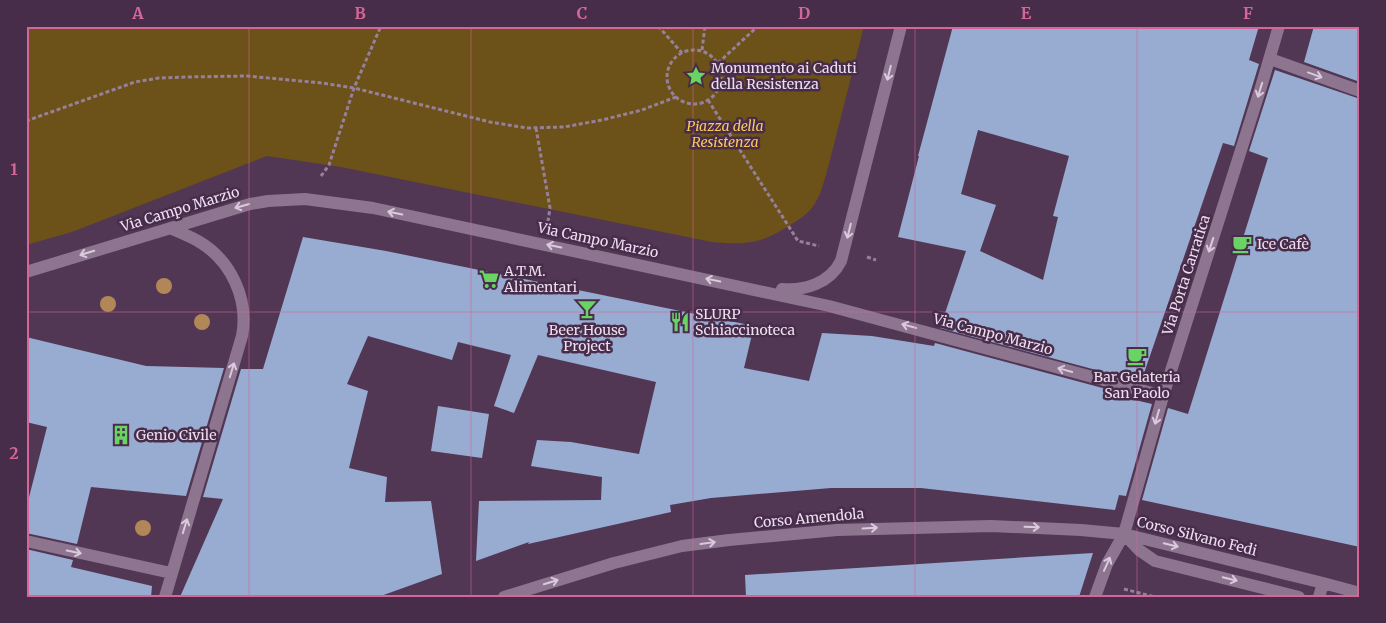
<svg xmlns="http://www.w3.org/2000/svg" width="1386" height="623" font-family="Merriweather,serif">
<rect width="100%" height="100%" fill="#523755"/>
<path fill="#6c5118" d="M26,26H864L829,164C825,177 822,193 814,205C807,215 798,220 787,227C760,244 745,245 712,242L341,167L267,156L72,232L26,245Z"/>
<path fill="#98acd2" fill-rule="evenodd" d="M953,26H1259L1249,60L1259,64L1234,146L1223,143L1141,382L940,328L966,251L898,237L919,156H918ZM978,130L1069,156L1053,216L1058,217L1043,280L980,251L996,205L961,194Z
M1314,26H1360V82L1304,62Z
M1275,70L1360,99V547L1142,500L1168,408L1188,414L1268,158L1249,151Z
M303,237L386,251L754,326L744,368L809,381L822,333L872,336L934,346L935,343L1136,397L1135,400L1152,404L1126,496L1119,495L1115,510L921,488H831L711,498L670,505L671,512L528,544L529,542L476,561L479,501L601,500L602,477L531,466L537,440L571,442L639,454L656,382L538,355L514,413L494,406L511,355L458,342L452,360L368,336L347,384L368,391L349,468L387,477L385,502L431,501L442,574L378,597H180L223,499L203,497L241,369H263Z
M26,337L146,366L224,368L186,496L91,487L77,544L26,533V509L47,427L26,422Z
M438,406L489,414L482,458L431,451Z
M26,549L73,560L71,567L152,586L151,597H26Z
M1093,553L1079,597H746L745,575Z"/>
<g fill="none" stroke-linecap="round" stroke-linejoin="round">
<path stroke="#978199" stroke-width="3" stroke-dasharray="4 2.5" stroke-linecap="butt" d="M658,26L682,53
M667 77a27 27 0 1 1 54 0a27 27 0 1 1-54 0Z
M702,50L705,26
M718,63L758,26
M708,100L798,241L819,246
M26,121L135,82L159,78L185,77L247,76L322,83L354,88L490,122L527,128L564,127L602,120L642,110L676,97
M536,128L550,208L548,221
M321,176L329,165L354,88L381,26
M867,257L876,260
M1124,589L1155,597"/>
<path stroke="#8d7590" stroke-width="12" d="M1270,59L1360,91
M26,272L250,204L268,201L305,199L373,208L829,306L1163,396
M782,289C805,291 830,283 841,261L901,26
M1124,534L1139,550L1155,561L1299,597
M26,541L171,573
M165,597L242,336C249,299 231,260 198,241C189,236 179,232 170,228
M504,597L614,563L682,546L729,540L837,530L991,526L1081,530L1124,534L1323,583L1360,593
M1095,597L1107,564L1124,534L1163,396L1261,87L1279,26
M1319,597L1323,583"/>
</g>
<g fill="#b18757">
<circle cx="164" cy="286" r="8"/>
<circle cx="108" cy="304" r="8"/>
<circle cx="202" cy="322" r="8"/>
<circle cx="143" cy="528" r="8"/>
</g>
<defs><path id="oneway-shaft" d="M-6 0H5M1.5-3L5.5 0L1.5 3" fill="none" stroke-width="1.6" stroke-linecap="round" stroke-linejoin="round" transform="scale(1.25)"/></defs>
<g stroke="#dbc9dd">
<use href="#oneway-shaft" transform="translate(889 73) rotate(104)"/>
<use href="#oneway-shaft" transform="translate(1315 75) rotate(20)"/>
<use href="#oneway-shaft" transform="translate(1260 90) rotate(107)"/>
<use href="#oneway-shaft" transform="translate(242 206) rotate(164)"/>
<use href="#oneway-shaft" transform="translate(395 213) rotate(-168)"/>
<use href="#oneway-shaft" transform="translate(849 231) rotate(104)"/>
<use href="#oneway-shaft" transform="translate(1211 245) rotate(108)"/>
<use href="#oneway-shaft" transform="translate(554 246) rotate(-168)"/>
<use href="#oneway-shaft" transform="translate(87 253) rotate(163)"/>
<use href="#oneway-shaft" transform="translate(713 280) rotate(-168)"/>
<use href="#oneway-shaft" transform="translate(909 326) rotate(-165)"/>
<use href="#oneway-shaft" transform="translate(232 370) rotate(-73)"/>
<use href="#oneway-shaft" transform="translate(1065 370) rotate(-165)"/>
<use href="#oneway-shaft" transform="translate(1157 417) rotate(106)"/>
<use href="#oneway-shaft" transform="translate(185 526) rotate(-73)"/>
<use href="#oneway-shaft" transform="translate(1032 527) rotate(2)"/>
<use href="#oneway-shaft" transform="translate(870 528) rotate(-3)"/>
<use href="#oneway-shaft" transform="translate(708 543) rotate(-8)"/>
<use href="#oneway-shaft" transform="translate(1171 545) rotate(14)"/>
<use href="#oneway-shaft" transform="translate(74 552) rotate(12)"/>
<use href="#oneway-shaft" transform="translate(1107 564) rotate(-66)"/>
<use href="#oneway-shaft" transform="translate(1230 579) rotate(14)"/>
<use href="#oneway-shaft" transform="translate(551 582) rotate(-17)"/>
</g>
<path fill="none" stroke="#d46797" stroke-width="1" stroke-opacity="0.55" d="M249,26V597M471,26V597M693,26V597M915,26V597M1137,26V597M26,312H1360"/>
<defs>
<symbol id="sight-bare" viewBox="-9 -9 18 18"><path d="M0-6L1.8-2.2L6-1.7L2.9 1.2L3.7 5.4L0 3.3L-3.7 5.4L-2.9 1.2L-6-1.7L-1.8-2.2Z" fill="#69d364" stroke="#472d4a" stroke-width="2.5" paint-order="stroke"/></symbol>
<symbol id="cafe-bare" viewBox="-9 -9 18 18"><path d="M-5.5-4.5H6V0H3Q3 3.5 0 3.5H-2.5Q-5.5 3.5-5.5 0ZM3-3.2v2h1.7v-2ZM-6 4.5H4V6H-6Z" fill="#69d364" stroke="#472d4a" stroke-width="2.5" paint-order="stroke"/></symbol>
<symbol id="supermarket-bare" viewBox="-9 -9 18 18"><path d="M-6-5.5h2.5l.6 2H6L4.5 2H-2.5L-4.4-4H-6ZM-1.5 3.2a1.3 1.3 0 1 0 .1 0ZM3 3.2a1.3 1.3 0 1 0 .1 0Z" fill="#69d364" stroke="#472d4a" stroke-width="2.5" paint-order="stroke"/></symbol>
<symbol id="bar-bare" viewBox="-9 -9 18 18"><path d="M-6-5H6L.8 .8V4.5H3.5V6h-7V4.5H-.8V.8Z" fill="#69d364" stroke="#472d4a" stroke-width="2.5" paint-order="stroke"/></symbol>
<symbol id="restaurant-bare" viewBox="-9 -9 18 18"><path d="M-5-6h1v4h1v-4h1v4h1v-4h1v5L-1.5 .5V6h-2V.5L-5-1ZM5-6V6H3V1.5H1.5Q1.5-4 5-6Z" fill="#69d364" stroke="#472d4a" stroke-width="2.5" paint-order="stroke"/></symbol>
<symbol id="building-bare" viewBox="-9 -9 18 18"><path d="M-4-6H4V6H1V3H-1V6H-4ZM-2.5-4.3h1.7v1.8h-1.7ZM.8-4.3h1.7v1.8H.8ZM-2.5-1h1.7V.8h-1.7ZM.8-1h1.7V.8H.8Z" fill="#69d364" stroke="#472d4a" stroke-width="2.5" paint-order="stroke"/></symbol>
</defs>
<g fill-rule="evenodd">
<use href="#sight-bare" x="682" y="62" width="28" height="28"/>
<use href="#cafe-bare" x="1228" y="230" width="28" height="28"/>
<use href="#supermarket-bare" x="475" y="265" width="28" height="28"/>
<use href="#bar-bare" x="573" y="295" width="28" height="28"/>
<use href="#restaurant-bare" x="666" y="308" width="28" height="28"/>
<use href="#cafe-bare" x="1123" y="342" width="28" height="28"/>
<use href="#building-bare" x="107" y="421" width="28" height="28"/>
</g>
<g text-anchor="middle" stroke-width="5" stroke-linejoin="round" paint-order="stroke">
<g font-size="14" fill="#eedef0" stroke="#472d4a" text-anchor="start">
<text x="711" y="73">Monumento ai Caduti<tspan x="711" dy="16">della Resistenza</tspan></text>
<text x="1257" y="249">Ice Cafè</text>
<text x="504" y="276">A.T.M.<tspan x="504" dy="16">Alimentari</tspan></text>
<text x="695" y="319">SLURP<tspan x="695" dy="16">Schiaccinoteca</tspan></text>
<text x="587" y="335" text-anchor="middle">Beer House<tspan x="587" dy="16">Project</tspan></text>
<text x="1137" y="382" text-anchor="middle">Bar Gelateria<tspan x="1137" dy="16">San Paolo</tspan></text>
<text x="136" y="440">Genio Civile</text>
</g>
<g font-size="14" font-style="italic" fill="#fec859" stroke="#472d4a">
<text x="725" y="131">Piazza della<tspan x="725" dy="16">Resistenza</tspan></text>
</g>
<g font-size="14" fill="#eedef0" stroke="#472d4a">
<text transform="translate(180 209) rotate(-17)" y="5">Via Campo Marzio</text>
<text transform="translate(598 240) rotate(12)" y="5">Via Campo Marzio</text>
<text transform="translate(1186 275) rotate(-72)" y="5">Via Porta Carratica</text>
<text transform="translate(993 334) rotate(15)" y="5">Via Campo Marzio</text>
<text transform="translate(809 518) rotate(-5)" y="5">Corso Amendola</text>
<text transform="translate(1197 536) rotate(14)" y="5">Corso Silvano Fedi</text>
</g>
</g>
<rect width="1386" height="623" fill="none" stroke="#472d4a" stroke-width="55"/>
<rect x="28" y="28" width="1330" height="568" fill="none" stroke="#d46797" stroke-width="2"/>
<g font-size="16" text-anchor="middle" font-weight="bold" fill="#d46797">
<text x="138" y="19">A</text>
<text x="360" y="19">B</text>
<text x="582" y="19">C</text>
<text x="804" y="19">D</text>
<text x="1026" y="19">E</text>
<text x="1248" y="19">F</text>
<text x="14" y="175">1</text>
<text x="14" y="459">2</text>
</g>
</svg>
